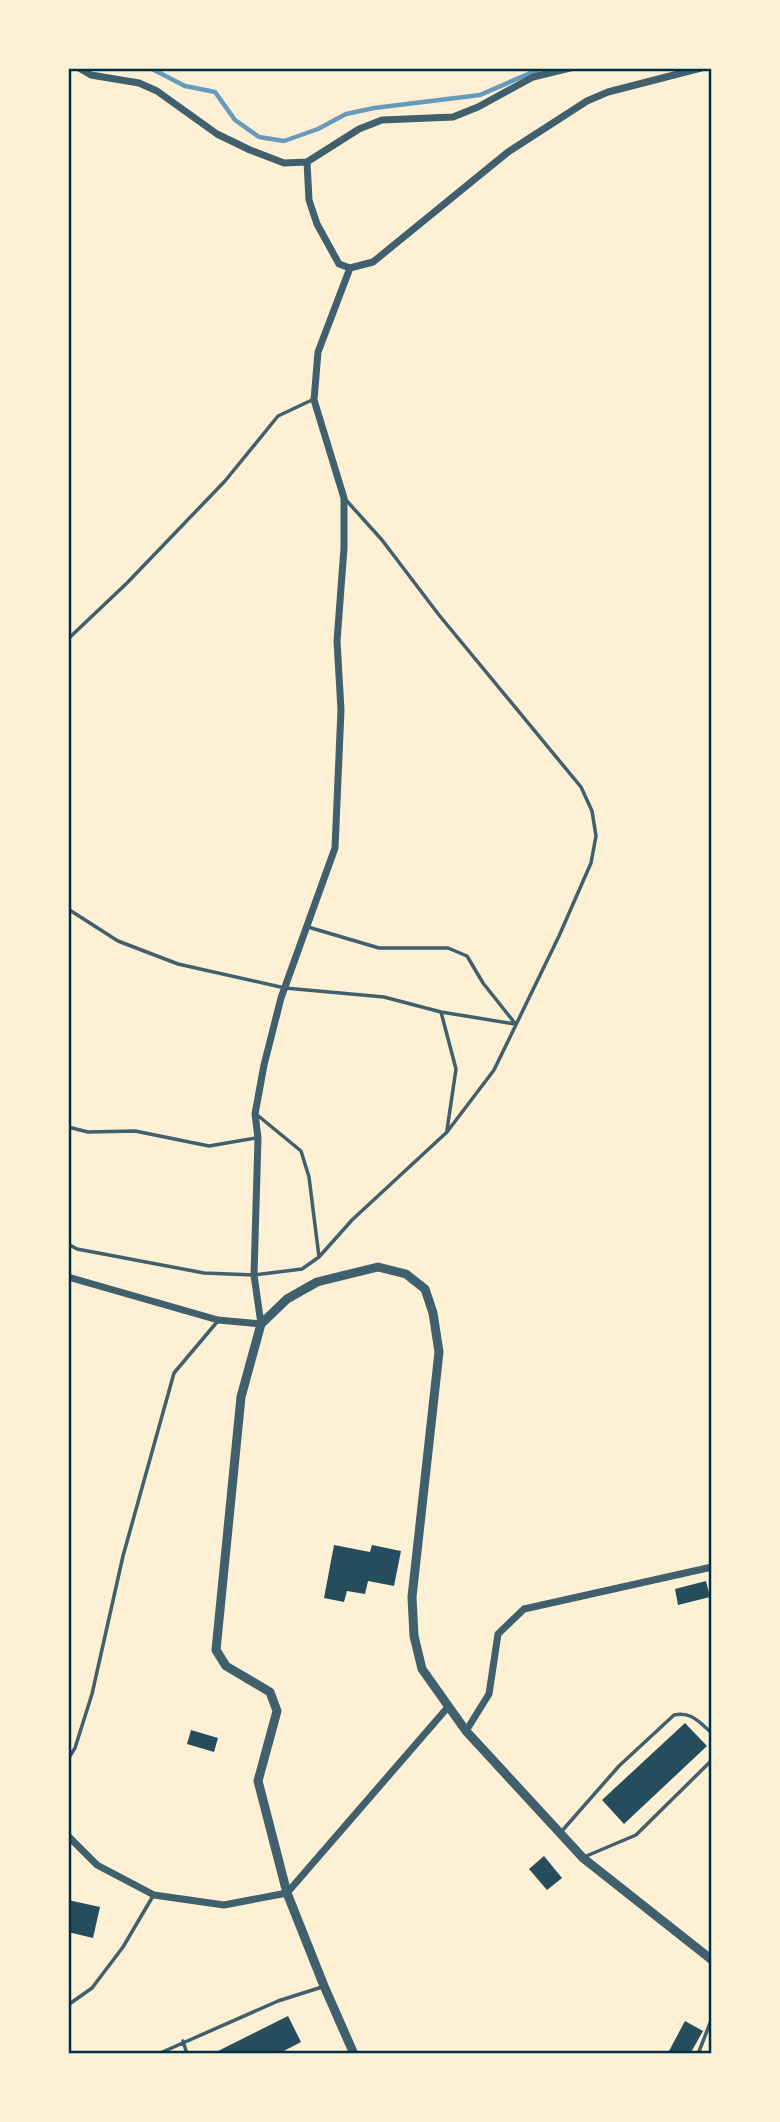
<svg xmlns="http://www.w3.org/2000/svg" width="780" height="2122" font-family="Ubuntu,sans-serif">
<rect width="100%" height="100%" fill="#fdf0d5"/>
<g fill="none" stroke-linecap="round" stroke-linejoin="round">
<path stroke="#669bbc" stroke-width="4.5" d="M150,68L185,86L215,92L235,120L259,137L284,141L318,129L346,114L374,108L480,95L542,68"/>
</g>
<path fill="#264d5e" d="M334,1545L370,1552L372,1545L401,1551L394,1586L368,1581L365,1594L347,1591L344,1602L324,1598Z
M706,1581L710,1597L678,1605L675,1589Z
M685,1723L707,1746L624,1824L602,1800Z
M191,1730L218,1738L214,1752L187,1744Z
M544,1856L562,1878L547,1890L529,1869Z
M68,1900L100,1907L93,1938L68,1932Z
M288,2016L301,2042L278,2054H212Z
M685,2021L703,2031L690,2054H673L669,2051Z"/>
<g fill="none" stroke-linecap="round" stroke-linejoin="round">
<path stroke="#3f606c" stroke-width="3.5" d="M68,639L127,583L225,481L278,416L312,400
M68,909L118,941L178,964L285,988L384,997L441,1012L515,1024
M308,927L379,948H448L467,956L483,983L514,1022
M441,1012L456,1069L447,1130
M256,1114L301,1151L309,1177L319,1257
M68,1127L88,1132L135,1131L209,1146L256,1138
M68,1244L77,1249L204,1273L254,1275L302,1269L319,1257L352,1220L447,1132L494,1070L559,936L591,863L596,836L592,811L581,787L439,615L382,540L346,500
M68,1759L75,1748L92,1694L123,1556L174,1373L217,1322
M561,1832L619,1766L674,1715C691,1711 699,1722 712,1733
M584,1857L636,1835L712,1760
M68,2005L92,1988L123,1947L153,1896
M183,2041L187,2054
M158,2054L278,2001L322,1987
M698,2054L712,2018"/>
<path stroke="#3f606c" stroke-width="7" d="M79,68L91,75L139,83L157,91L217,134L250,150L284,163L307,162L359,129L382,120L453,117L478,107L533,77L570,68
M307,162L309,200L317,224L339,264L350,268L373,262L508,152L587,101L608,92L701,68
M68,1277L218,1320L261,1324L254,1275L258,1138L255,1114L264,1065L281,998L335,848L341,710L337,641L344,548V498L314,400L318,352L350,268
M466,1731L489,1694L498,1634L524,1609L712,1567
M68,1836L97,1865L154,1895L224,1905L287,1893L448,1707"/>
<path stroke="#3f606c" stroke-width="9" d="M354,2054L324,1986L287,1893L258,1781L277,1711L270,1692L226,1666L216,1650L241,1397L261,1324L287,1299L317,1282L378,1267L406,1274L425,1289L433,1313L439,1352L412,1597L414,1636L422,1669L466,1731L583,1858L712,1960"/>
</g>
<rect width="780" height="2122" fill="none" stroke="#fdf0d5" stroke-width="140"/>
<rect x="70" y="70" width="640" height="1982" fill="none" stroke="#003049" stroke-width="2.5"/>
</svg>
